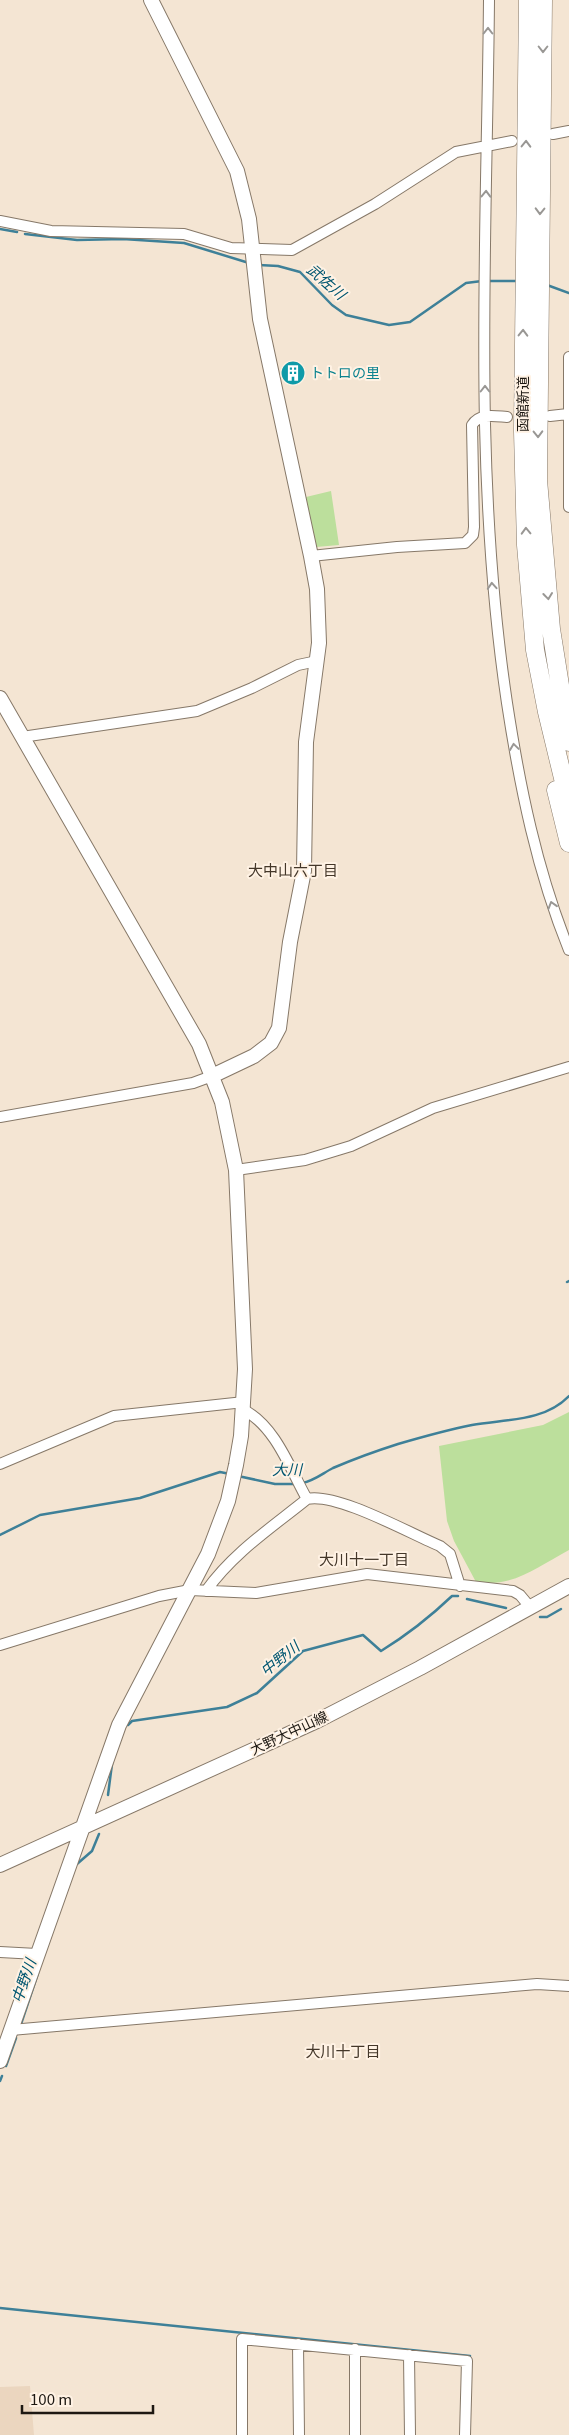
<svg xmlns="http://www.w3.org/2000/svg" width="569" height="2435" font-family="Georgia,'Noto Sans JP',serif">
<rect width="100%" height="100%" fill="#f4e5d3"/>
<path fill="#ebd6bf" d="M30,2386L34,2435H0V2387Z"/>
<path fill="#bcdf9c" d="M331,491L339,545L316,547L306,497Z
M569,1412V1550C537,1567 513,1588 476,1582L454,1541L447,1521L439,1446L543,1425Z"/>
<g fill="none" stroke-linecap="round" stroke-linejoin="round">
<path stroke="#3e8098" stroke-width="2.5" d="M0,229L17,232
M25,234L77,240L123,239L184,243L249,263
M259,265L278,266L300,272L332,305L346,315L389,325L410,322L466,283L482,281
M487,281H519
M547,285L569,293
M567,1282L569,1281
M238,1476L275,1484H297
M302,1483C314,1481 323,1473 333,1468C354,1459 376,1451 398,1444C422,1437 447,1430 472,1425C505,1419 544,1422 569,1396
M0,1535L40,1515L140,1498L220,1472L230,1474
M467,1599L506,1608
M540,1617H547L561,1609
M128,1725L132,1721L227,1707L257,1693L303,1651L363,1635L381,1651C407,1635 430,1617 452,1596H458
M108,1795L112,1764
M77,1864L92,1851L99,1834
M21,2024L38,1973
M6,2066L16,2038
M0,2081L2,2076
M0,2308L470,2356"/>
<defs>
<path id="street" d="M489,0C487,235 472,470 507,703C520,788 537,871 569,950
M553,134L569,131
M0,221L51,231L184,234L231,248L292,250L375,204L456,152L512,141
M569,357V507
M550,416L568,414
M311,556L397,547L465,543L473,535L474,527L472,425C480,413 493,416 507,417
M22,737L197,711L252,688L298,665L317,661
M0,1117L193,1083L212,1076
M236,1170L305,1160L351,1146L433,1108L569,1067
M244,1410C276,1427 290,1469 307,1499
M0,1464L114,1416L244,1402
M206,1591C233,1553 271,1528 307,1499C336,1492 409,1533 440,1546L450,1554L460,1586
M0,1645L159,1596L190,1590L256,1593L367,1574L513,1591L520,1595L530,1607
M0,1952L37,1954
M11,2030L537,1984L569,1986
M298,2344L299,2435
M355,2349V2435
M409,2355L410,2435
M242,2435V2339L467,2361L465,2435"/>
<path id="secondary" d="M151,0L237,171L249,219L260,319L311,556L317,589L319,643L306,742L304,871L290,942L279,1028L271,1043L254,1056L212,1076
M0,698L199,1044L222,1102L236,1170L245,1369L241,1436L236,1465L228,1501L208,1554L119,1725L0,2061
M0,1865L317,1721L420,1668L569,1586"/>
<path id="highway" d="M528,0L523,431L526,545L535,650L547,712L569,803
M543,0L538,480L551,629L569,742
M556,790L569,843"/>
</defs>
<use href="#street" stroke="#867868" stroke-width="12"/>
<use href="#secondary" stroke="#867868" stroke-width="16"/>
<use href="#highway" stroke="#867868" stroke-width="19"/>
<use href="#street" stroke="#fff" stroke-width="10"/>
<use href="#secondary" stroke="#fff" stroke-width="14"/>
<use href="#highway" stroke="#fff" stroke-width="18"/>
</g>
<defs><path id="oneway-chevron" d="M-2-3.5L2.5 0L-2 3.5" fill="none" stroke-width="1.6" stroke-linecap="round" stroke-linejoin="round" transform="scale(1.25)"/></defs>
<g stroke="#999794">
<use href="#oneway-chevron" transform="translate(488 31) rotate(-90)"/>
<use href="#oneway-chevron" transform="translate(543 49) rotate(90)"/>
<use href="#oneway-chevron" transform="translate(526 144) rotate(-89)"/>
<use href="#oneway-chevron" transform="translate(486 194) rotate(-89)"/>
<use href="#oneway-chevron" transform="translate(540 211) rotate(91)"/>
<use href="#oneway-chevron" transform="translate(523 333) rotate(-89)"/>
<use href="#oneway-chevron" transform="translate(485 389) rotate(-90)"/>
<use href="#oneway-chevron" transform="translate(538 434) rotate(89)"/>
<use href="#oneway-chevron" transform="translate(526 531) rotate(-92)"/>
<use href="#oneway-chevron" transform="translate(492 586) rotate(-94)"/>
<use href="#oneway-chevron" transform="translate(548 596) rotate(83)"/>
<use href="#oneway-chevron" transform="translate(514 747) rotate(-98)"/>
<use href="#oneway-chevron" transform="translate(552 905) rotate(-107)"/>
</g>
<defs>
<symbol id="building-disc" viewBox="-11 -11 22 22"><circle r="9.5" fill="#0f9aa8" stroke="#fff2e4"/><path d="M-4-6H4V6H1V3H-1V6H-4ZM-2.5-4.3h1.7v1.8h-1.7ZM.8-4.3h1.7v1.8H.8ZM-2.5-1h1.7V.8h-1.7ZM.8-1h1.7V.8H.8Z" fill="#fff"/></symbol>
</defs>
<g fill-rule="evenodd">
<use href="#building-disc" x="279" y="359" width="28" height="28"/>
</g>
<g text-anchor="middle" stroke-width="4" stroke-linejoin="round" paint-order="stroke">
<g font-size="14" fill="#0d838f" stroke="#fff2e4" text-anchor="start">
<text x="310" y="378">トトロの里</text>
</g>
<g font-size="14" fill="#1d1812" stroke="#fff2e4">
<text transform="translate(523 404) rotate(-90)" y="5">函館新道</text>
<text transform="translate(289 1733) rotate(-25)" y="5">大野大中山線</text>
</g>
<g font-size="15" font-style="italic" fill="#015670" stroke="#fff2e4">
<text transform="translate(326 282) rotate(41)" y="5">武佐川</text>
<text x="287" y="1475">大川</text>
<text transform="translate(280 1659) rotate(-39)" y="5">中野川</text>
<text transform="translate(24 1981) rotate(-71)" y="5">中野川</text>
</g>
<g font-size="15" fill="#443729" stroke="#fff2e4">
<text x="293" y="876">大中山六丁目</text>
<text x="364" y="1565">大川十一丁目</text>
<text x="343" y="2057">大川十丁目</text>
</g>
</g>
<path d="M22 2405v8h131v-8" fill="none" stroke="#1d1812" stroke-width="2.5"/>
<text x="30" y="2405" font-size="15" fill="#1d1812" stroke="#fff2e4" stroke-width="4" paint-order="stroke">100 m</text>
</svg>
